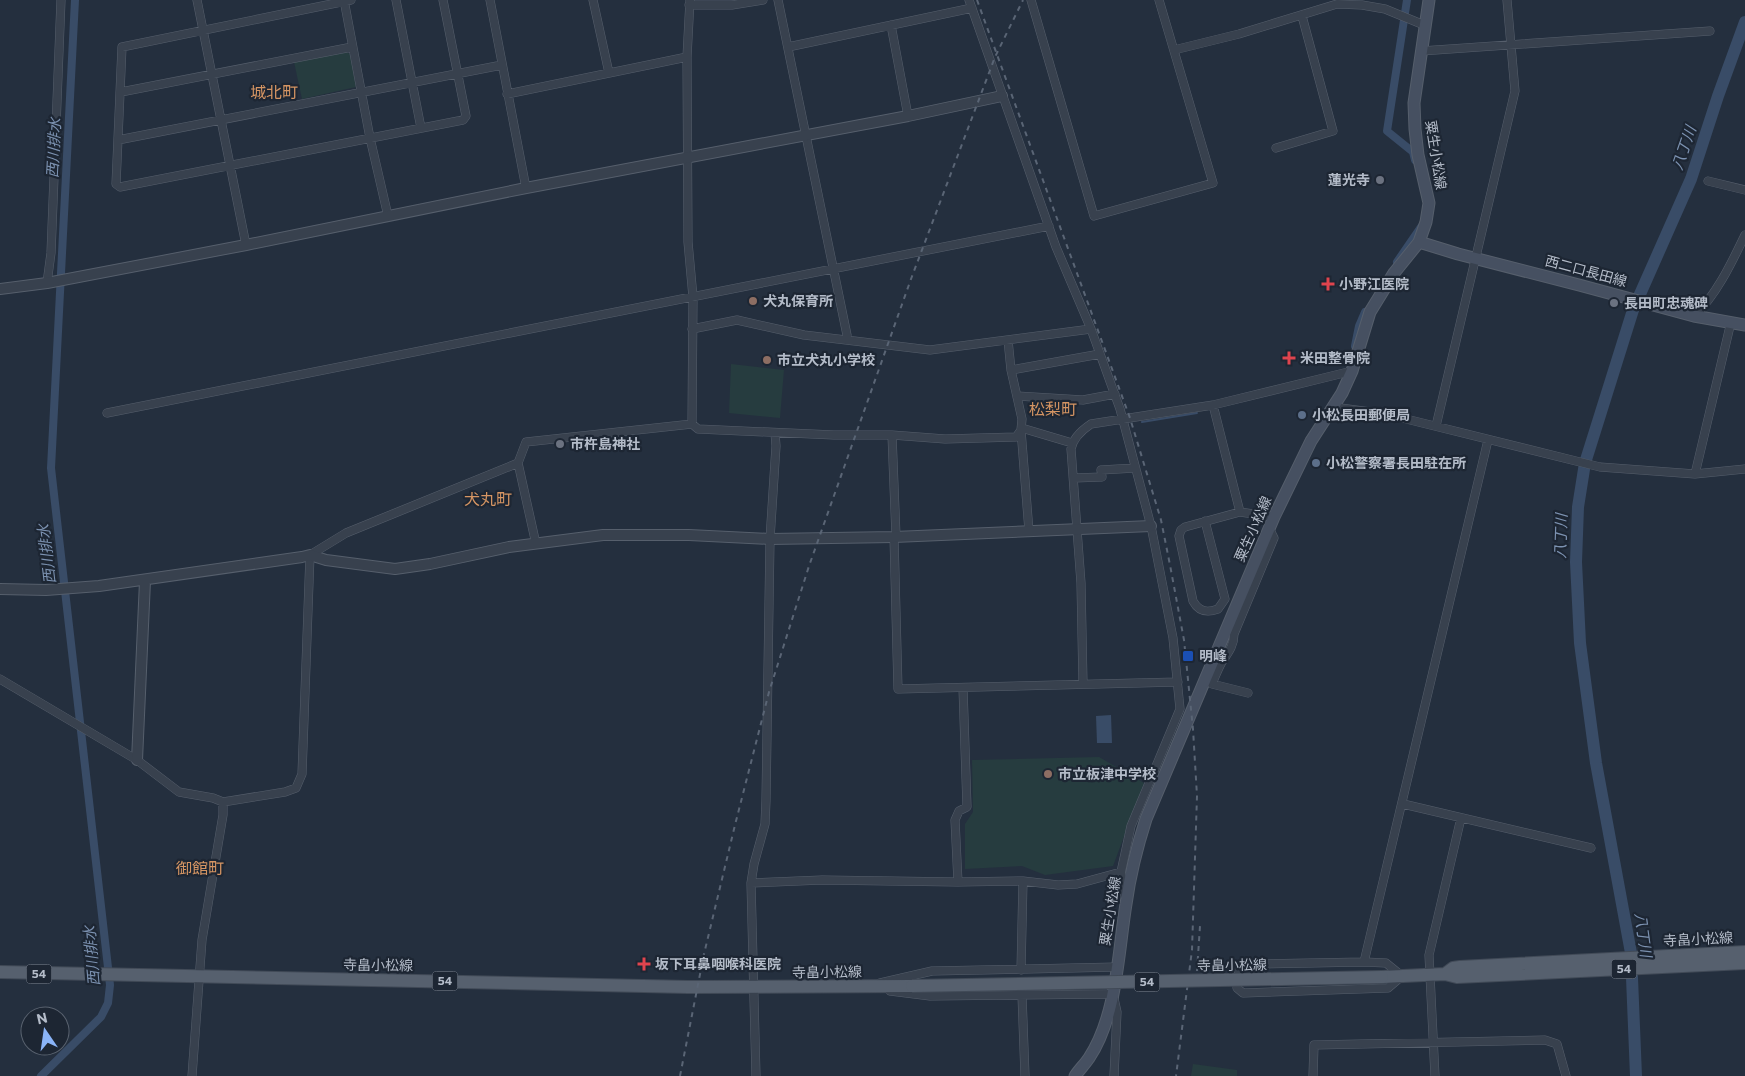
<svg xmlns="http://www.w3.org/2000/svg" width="1745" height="1076" font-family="Commissioner,'Noto Sans JP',sans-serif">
<rect width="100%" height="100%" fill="#242f3e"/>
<path fill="#263c3f" d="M346,52L350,54L356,87L302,99L294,62Z
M731,364L784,370L780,418L729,413Z
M1099,757L1144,783L1113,866L1045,875L1022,866L965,869V824L973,812L972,760Z
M1193,1064L1237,1070V1076H1191Z"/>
<path fill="#394c67" d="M1111,715L1112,743H1097L1096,716Z"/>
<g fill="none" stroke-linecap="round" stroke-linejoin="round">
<path stroke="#394c67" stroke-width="2" d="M1142,422L1197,413"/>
<path stroke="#394c67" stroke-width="8" d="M1405,13L1407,0
M1404,20L1387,131L1413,152L1415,160
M1397,262L1421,227
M1355,346L1359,326L1365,312
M41,1076L101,1017L108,1003L110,985L51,468L75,0"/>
<path stroke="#394c67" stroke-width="12" d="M1636,1076L1631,953L1596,763L1580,643L1576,562L1578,507L1585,463L1633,310L1691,179L1718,96L1745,22"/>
<defs>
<path id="minor" d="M197,0L246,245
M344,0L370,138L388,216
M351,0L122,47L116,184L120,187L463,120L466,116L443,0
M396,0L421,128
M490,0L526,188
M593,0L609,73
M690,0L687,57L688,242L693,297L692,424L698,429L834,435H892L945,439L1016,437L1021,430
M778,0L847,335
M969,0L1056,247L1091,329L1120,409L1151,526L1173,638L1180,709L1131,826L1121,872L1125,895
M1031,0L1094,216L1213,183L1159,0
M689,5H732L763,0
M891,25L908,116
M788,47L972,8
M1174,50L1239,34L1337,4L1362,5L1385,9L1424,25
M1421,51L1710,31
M121,92L352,47
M507,94L687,57
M118,140L502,65
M1276,148L1333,131L1302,16
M1708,181L1745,190
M47,283L51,253L61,0
M1694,316C1716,296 1732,262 1745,235
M692,329L737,320L804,335L930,350L1091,329
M1008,340L1011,370L1022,419L1021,430L1029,531
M1011,370L1100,354
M1017,396L1083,400L1115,394
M1213,405L1240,512
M1333,407L1386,414L1600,467L1695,474L1745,469
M107,413L1049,226
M1436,426L1515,91L1507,0
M1021,430L1025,429L1072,443
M892,435L896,536
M1695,474L1731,322
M1074,478L1102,477L1101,470L1135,468
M1205,521L1225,599L1218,609C1207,613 1199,612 1193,601L1179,536L1181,530L1185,527L1240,512L1274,517
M894,537L898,689L1178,682
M536,544L518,463L526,442L692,424
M0,679L137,760L179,792L213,798L223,802L285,792L296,788L302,774L310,555L346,533L518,463
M1083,684L1081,583L1071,449C1073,438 1082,430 1091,424L1213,405L1352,371
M1248,693L1212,684C1215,677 1218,669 1222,662C1228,653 1234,646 1234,634L1274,538L1269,528
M1403,804L1591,848
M958,882L955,820L959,811L967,807L963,688
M751,883L822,880L958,882L1023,881L1058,885L1077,884L1121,872
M1364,962L1488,440
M1364,962L1386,963L1402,976L1388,988L1243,993L1237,988L1239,969L1254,964Z
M1021,970L1023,881
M880,983L932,971L1117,967
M890,991L930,996L1113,994L1117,1012L1114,1076
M1022,995L1025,1076
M192,1076L202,940L223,815V802
M756,1076L751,883L754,864L765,824L766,800L770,539L776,446L775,433
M1313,1076L1314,1045L1545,1040L1557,1044L1566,1076
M1435,1076L1429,955L1461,818"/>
<path id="tertiary" d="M0,289L47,283L246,245L526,188L908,116L1002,96
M0,589L46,590L99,586L302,557L310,555L326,560L395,569L430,564L509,547L603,535H689L770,539L894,537L1151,526
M137,760L145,581"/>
<path id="secondary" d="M1419,242L1458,254L1579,285L1694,316L1745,325
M1075,1076C1079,1070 1085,1064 1089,1058C1117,1016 1118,953 1126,904C1130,875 1137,847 1146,819L1274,517L1311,441L1342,393L1352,371L1370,312L1394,273L1419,242L1426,222L1429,203L1418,155L1415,129L1414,103L1429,0"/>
<path id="primary" d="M0,972L688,987L912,986
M1445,974L1453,968L1460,967L1745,952
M1382,977L1445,974L1457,977L1745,963"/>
</defs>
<use href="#minor" stroke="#565f6c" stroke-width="9"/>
<use href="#tertiary" stroke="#565f6c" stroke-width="12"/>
<use href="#secondary" stroke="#565f6c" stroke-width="13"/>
<use href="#primary" stroke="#414a57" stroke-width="14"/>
<use href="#minor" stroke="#38414e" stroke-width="8"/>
<use href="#tertiary" stroke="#38414e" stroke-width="10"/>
<use href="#secondary" stroke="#465061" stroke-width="11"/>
<use href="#primary" stroke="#56606e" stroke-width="12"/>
<path stroke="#5a6575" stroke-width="2" stroke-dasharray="5 5" stroke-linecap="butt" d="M977,0L1130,418L1161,520L1170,565L1184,640L1193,729L1197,796L1192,950L1176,1076
M1197,971L1200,926
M680,1076L704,954L735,825L769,692L809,566L911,279L995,57L1023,0"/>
<defs>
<path id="primary-bridge" d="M912,986L1382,977"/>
</defs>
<use href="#primary-bridge" stroke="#414a57" stroke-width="14" stroke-linecap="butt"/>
<use href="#primary-bridge" stroke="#56606e" stroke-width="12"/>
</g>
<g fill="#6b7280" stroke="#1d2633" stroke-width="2">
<circle cx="1380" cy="180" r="5"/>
<circle cx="1614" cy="303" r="5"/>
<circle cx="560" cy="444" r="5"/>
</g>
<g fill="#e0444e" stroke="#1d2633" stroke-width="2">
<path d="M1325.5 276.5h5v5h5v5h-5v5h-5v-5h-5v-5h5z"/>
<path d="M1286.5 350.5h5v5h5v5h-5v5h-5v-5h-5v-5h5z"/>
<path d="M641.5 956.5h5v5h5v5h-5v5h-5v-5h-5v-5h5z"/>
</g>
<g fill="#8d6e63" stroke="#1d2633" stroke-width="2">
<circle cx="753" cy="301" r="5"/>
<circle cx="767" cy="360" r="5"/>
<circle cx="1048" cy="774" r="5"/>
</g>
<g fill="#5c6f8a" stroke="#1d2633" stroke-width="2">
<circle cx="1302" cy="415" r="5"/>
<circle cx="1316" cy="463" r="5"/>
</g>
<rect fill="#1a4fb4" stroke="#1d2633" stroke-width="2" x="1182" y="650" width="12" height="12" rx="2.5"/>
<g text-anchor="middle" stroke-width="4.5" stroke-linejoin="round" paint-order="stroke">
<g fill="#1d2633" stroke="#878f9c" stroke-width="1">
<rect x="1611.5" y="959.5" width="25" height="19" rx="4"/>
<rect x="26.5" y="964.5" width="25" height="19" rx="4"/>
<rect x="432.5" y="971.5" width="25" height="19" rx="4"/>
<rect x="1134.5" y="972.5" width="25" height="19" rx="4"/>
</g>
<g font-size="12" font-weight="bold" fill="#b4bcc9">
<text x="1624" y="973">54</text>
<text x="39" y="978">54</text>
<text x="445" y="985">54</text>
<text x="1147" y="986">54</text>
</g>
<g font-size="14" fill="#b4bcc9" stroke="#1d2633">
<text transform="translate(1436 155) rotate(81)" y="5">粟生小松線</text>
<text transform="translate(1586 271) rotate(15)" y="5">西二口長田線</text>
<text transform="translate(1253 529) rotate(-66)" y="5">粟生小松線</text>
<text transform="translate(1110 911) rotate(-81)" y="5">粟生小松線</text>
<text transform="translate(1698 939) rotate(-3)" y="5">寺畠小松線</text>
<text transform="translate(378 965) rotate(1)" y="5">寺畠小松線</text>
<text transform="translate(1232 965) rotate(-1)" y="5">寺畠小松線</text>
<text transform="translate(827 972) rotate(-1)" y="5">寺畠小松線</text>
</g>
<g font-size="14" font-weight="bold" fill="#b4bcc9" stroke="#1d2633" text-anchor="start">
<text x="1370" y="185" text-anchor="end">蓮光寺</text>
<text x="1339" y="289">小野江医院</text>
<text x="763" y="306">犬丸保育所</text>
<text x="1624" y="308">長田町忠魂碑</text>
<text x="1300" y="363">米田整骨院</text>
<text x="777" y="365">市立犬丸小学校</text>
<text x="1312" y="420">小松長田郵便局</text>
<text x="570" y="449">市杵島神社</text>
<text x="1326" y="468">小松警察署長田駐在所</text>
<text x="1199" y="661">明峰</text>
<text x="1058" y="779">市立板津中学校</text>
<text x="655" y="969">坂下耳鼻咽喉科医院</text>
</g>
<g font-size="15" font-style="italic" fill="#7c92b1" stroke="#1d2633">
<text transform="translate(54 148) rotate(-87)" y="5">西川排水</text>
<text transform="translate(1684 148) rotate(-71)" y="5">八丁川</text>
<text transform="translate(1561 536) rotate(-88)" y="5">八丁川</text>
<text transform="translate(47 554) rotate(-97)" y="5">西川排水</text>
<text transform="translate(1643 935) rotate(82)" y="5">八丁川</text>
<text transform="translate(92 956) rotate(-95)" y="5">西川排水</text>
</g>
<g font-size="16" fill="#d59563" stroke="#1d2633">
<text x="274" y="98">城北町</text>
<text x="1053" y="415">松梨町</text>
<text x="488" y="505">犬丸町</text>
<text x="200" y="874">御館町</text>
</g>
</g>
<g transform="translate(45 1031) rotate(347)"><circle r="24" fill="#1d2633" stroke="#59626f"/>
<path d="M0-4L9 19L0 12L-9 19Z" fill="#8ab4f8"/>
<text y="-8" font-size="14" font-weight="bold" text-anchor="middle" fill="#b4bcc9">N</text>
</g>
</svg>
